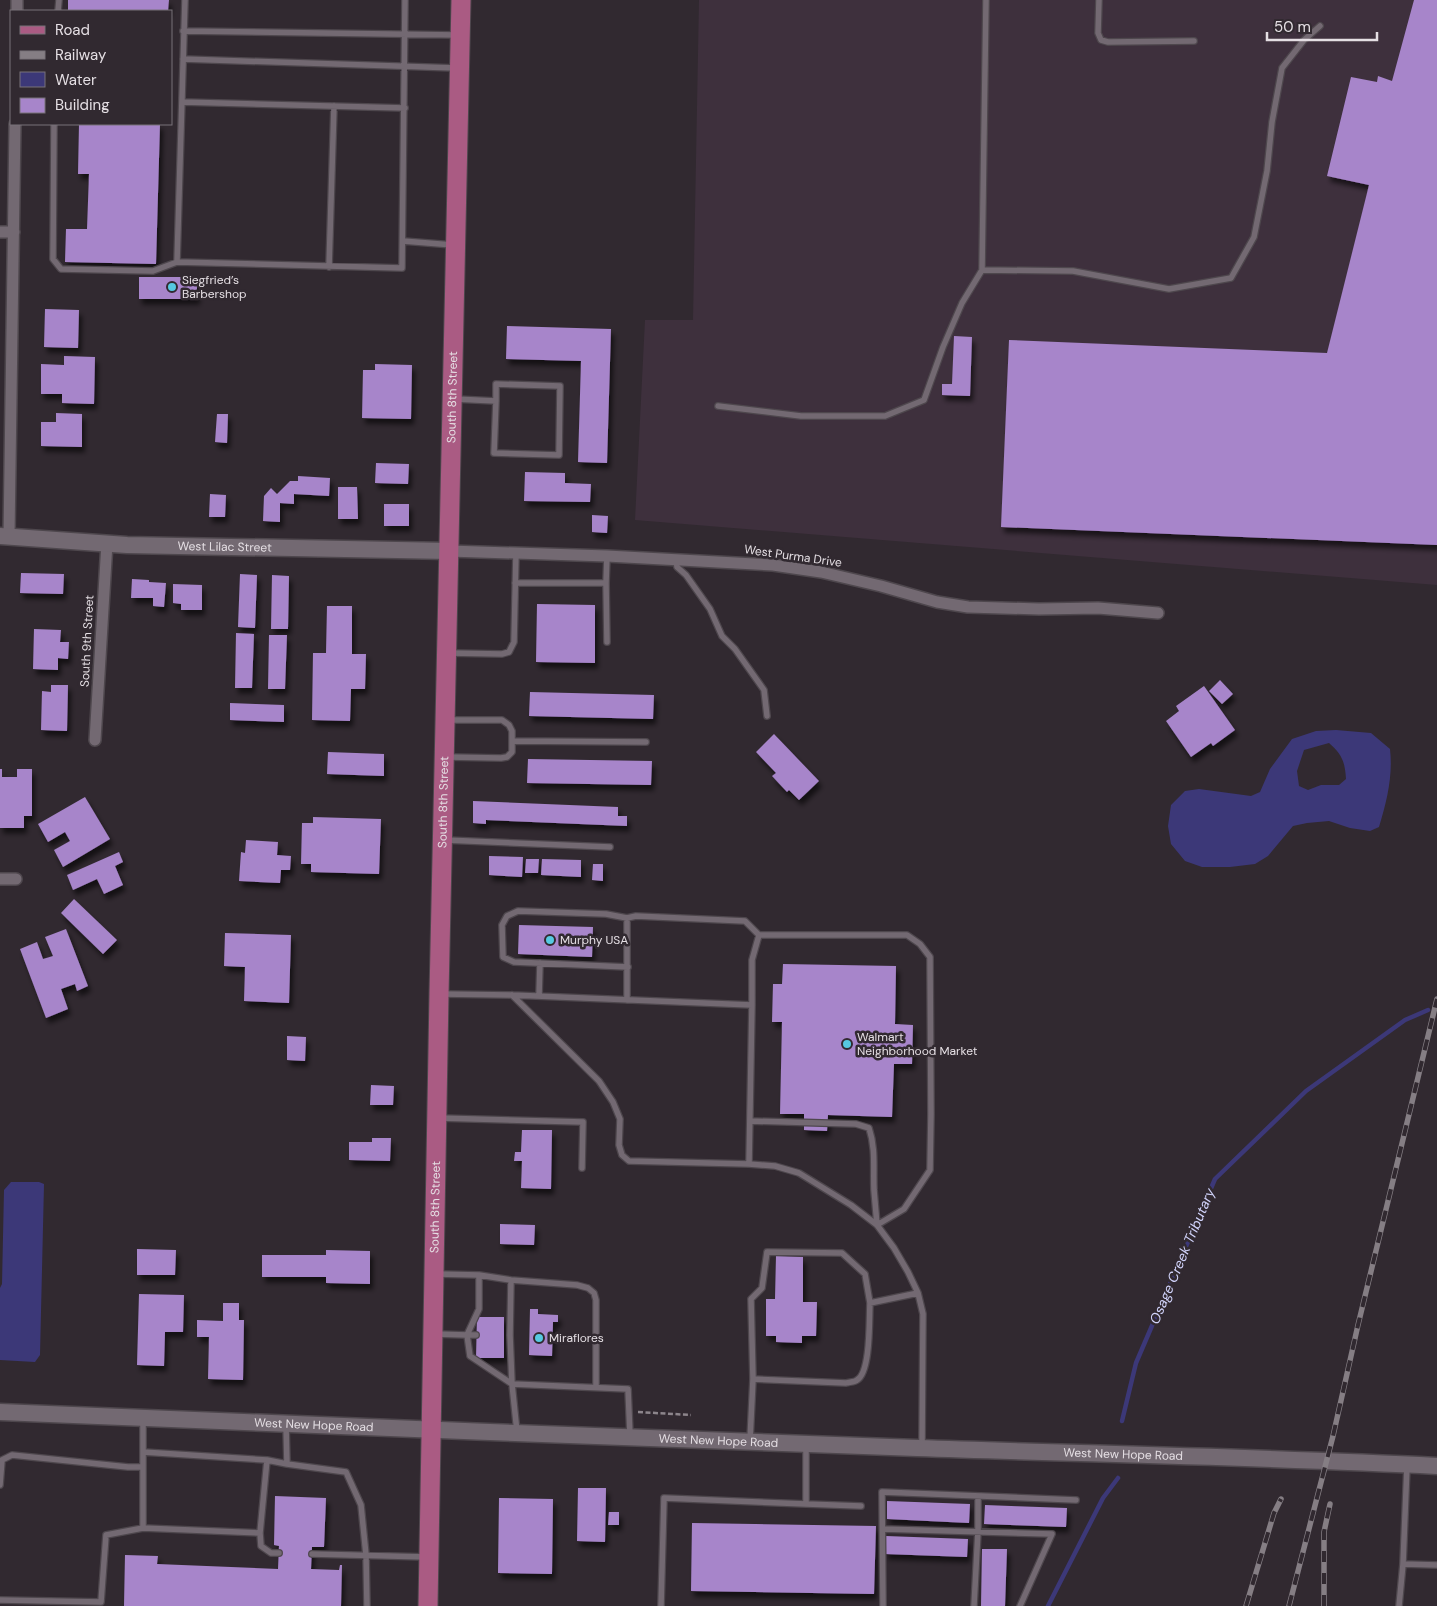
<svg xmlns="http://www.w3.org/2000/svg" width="1437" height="1606" font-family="'DM Sans',sans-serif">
<defs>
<filter id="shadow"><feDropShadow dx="3" dy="5.5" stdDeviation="2.5" flood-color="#0009"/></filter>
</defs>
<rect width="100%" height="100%" fill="#312930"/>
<path fill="#3e303d" d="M699,0H1437V585L635,520L645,320H693Z"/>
<path fill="#3c3878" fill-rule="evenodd" d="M1336,730L1371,733L1390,749C1393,776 1387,801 1379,827L1370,831L1350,828L1329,821L1307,823L1293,826L1268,856L1255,864L1230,867H1202L1185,861L1171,844L1168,826L1171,805L1185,791L1199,789L1251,796L1260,792L1270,769L1292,739L1316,731ZM1329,743C1342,754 1345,762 1346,779L1339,785H1321L1308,790L1299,786L1297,771L1304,750Z
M11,1182H39L44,1184L40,1355L35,1362L0,1360V1288L2,1284L4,1190Z"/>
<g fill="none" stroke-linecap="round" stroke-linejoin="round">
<path stroke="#3c3878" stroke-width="4.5" d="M1122,1421L1136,1363L1215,1179L1306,1091L1405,1020L1428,1010
M1048,1606L1103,1498L1118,1478"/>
</g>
<path fill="#a785ca" filter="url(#shadow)" d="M68,0H169L168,11H68Z
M1414,0H1437V545L1001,527L1009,340L1327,353L1369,185L1327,176L1351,77L1377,82L1378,76L1392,81Z
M79,124H160L156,264L65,262L66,229H87L89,174H78Z
M139,277H197V299H139Z
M45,309L79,310L78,348L44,347Z
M507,326L611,329L607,463L578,462L581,361L506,359Z
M954,336L972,337L970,396L942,395V384H952Z
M64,356L95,357L94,404L62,403V394H41V364L64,365Z
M375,364L412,365L411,419L362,418L363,370H375Z
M56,413L82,414V447L41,446V422H56Z
M217,414H228L227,443L215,442Z
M376,463L409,464L408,484L375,483Z
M525,472L565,473V483L591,484L590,502L524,501Z
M298,476L330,478L329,496L294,494V504L280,503V522L263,521L264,496L271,488L277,494L290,481H298Z
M338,487H357L358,519H338Z
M210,494L226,495L225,517H209Z
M384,504H409V526H384Z
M592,515L608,516L607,533L592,532Z
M21,573L64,574L63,594L20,593Z
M240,574L257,575L255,628L238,627Z
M272,575L289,576L288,629H271Z
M132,579L149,580V582L166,583L164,607L153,606V598H131Z
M173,584L202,585V610H181V604L173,603Z
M537,604L595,605V663L536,662Z
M327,606H352V654H366L365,689H351L350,721L312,720L313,653H326Z
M34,629L61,630L60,642H69L68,659L58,658V670L33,669Z
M236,633L254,634L252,688H235Z
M269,635H287L285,689H268Z
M1220,680L1233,694L1222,704L1209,691Z
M51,685H68L67,731L41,730L42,691L51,692Z
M1204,686L1235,730L1213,746L1211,743L1191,757L1166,721L1179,711L1176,706Z
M530,692L654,695L653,719L529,716Z
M230,703L284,705V722L230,720Z
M774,734L819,781L799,800L789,790L787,792L772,776L776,773L756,752Z
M328,752L384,754V776L327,774Z
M528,759L652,761L651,785L527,783Z
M0,769H2V777H17V769H32V816H24V828H0Z
M85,797L110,839L63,867L54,850L70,841L65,832L48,842L38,824Z
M473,801L618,807V816H627V826L486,820V824L473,823Z
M313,817L381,819L379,874L311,872V864H301L302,823H313Z
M246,840L278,842L277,855L291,856L290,870H281L280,883L239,881L241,852L245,853Z
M119,852L123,862L115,866L123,885L104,894L97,879L73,890L67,875Z
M489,856L523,857L522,877L489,875Z
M526,859H539L538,873H525Z
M542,859L581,860V877L541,875Z
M593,864H603V881L592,880Z
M74,899L117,940L103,954L61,913Z
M519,925L593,927L592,957L518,954Z
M66,929L88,986L77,991L75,984L61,989L68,1009L46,1018L20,949L37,942L43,959L53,956L45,937Z
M225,933L291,935L289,1003L244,1001L245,967L224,966Z
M783,964L896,966L895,1024L913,1025L912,1064H894L892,1117L828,1115L827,1131L804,1130V1114H780L782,1022H772L773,984H782Z
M287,1036L306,1037L305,1061L287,1060Z
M371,1085L394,1086L393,1105H370Z
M522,1130H552L551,1189L521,1188L522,1161H514L515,1152H521Z
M372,1138H391L390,1161L349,1160V1142H372Z
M500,1224L535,1225L534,1245L500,1244Z
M137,1249L176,1250L175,1275H137Z
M326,1250L370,1251V1284L326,1283V1277H262V1255H326Z
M776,1256L803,1257V1302H817L816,1336H802V1343L776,1342V1336H766V1299H775Z
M139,1294L184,1295L183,1332H165L164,1366L137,1365Z
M223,1303H239V1320H244L243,1380L208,1379L209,1337H197V1320L223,1321Z
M530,1309H538V1314L558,1315V1322H553L552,1356L529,1355Z
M477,1317H504V1358H476Z
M578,1488H606L605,1542L577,1541Z
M275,1496L326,1498L324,1547H312L311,1569L339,1570L340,1565H342L341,1606H124L125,1555L158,1556L157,1564L278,1569L279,1546L274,1545Z
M499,1498L553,1499L552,1574L498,1573Z
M887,1501L970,1504L969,1523L887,1519Z
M985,1505L1067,1508L1066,1527L984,1524Z
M609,1512H619V1525H608Z
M692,1523L876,1526L874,1594L691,1591Z
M886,1536L968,1539L967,1557L885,1554Z
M982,1549H1007L1005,1606H981Z"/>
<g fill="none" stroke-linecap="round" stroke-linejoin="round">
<defs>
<path id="lane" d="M1099,0L1098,33L1101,40L1108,42L1194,41
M58,11L59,0
M183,31L458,35
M183,59L456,68
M182,102L405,108
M54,124L53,259L61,269L153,271L177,262L402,268L405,0
M403,241L453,245
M177,262L185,0
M329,267L334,106
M982,270L986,0
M455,399L496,401L494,453L559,455L560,386L496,384V401
M718,406L801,416H885L924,400L943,347L962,303L982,270L1073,271L1169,289L1231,278L1254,237L1267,171L1272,122L1282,68L1304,40L1320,26
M676,559L677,567L686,575L710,609L722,636L735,649L764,690L767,716
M515,583H606L607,556
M606,583L607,642
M449,653L502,654L509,652L514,642L516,553
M448,720H502L509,725L512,731V741L646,742
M447,757L501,758L507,757L512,752V741
M445,840L610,847
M627,918L606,914L518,911L507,916L502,925L503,957L514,962L628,967
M441,994L512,995L752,1005
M512,995L599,1081L613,1102L620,1119L619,1145L622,1155L629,1161L749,1164L775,1166L799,1173L851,1205L877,1225L894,1248L908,1272L918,1293L923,1314L922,1446
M539,996L540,963
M627,1000V918L636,916L745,921L759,935H907L920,944L930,957L931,1114L930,1170L904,1209L877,1225C876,1213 875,1202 874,1190C873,1168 876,1149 869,1128L856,1124L750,1121
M439,1118L583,1122L582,1168
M749,1164L752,1005V960L759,935
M479,1275L511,1280L577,1285L588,1288L594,1293L596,1300V1386
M511,1280L510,1335L512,1384
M436,1334L467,1335L479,1309V1275L437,1274
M476,1335H467L470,1356L512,1384
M753,1379L751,1299L762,1288L767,1252L842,1253L865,1274L870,1303
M143,1420V1528L260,1533
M517,1432L512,1384L628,1389L630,1435
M750,1440L753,1379L846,1383C849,1382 855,1382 857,1380C871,1372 869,1319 870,1303L918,1293
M143,1452L267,1460L287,1464L286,1425
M267,1460L260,1533L261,1546L271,1553H279
M287,1464L346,1472L361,1505L366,1555L367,1606
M0,1485L2,1460L12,1455L128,1467H143
M806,1504L861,1506
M883,1529L1052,1534L1020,1606
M312,1554L427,1557
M1403,1564L1407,1466
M0,1600L101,1602L106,1535L143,1528
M661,1606L664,1498L806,1504V1446
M883,1606L882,1492L1076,1500
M974,1606L978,1531V1496
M1399,1606L1403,1564L1437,1565"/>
<path id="street" d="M17,11V0
M0,232H14
M9,536L15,124
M449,551L607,556L773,565L821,572L881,586L937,602L968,607L1039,609L1098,608L1158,613
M95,740L107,543
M0,879H16"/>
<g id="secondary">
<path id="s1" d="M0,536L127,545L449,551"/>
<path id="s2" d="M0,1412C306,1425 611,1437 917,1448C1090,1454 1264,1457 1437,1466"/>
</g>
<g id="primary">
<path id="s3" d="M428,1606L439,994L461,0"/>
</g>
</defs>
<use href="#lane" stroke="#4e474d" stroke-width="8"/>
<use href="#street" stroke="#4e474d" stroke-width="14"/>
<use href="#secondary" stroke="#4e474d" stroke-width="19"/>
<use href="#primary" stroke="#4e474d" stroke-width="21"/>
<path stroke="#8c858b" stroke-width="2.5" stroke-dasharray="5 2.5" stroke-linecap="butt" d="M638,1412L691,1415"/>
<use href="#lane" stroke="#736972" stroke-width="5.5"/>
<use href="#street" stroke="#736972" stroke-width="11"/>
<use href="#secondary" stroke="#736972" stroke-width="16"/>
<use href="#primary" stroke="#aa5b83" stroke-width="19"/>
<defs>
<path id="rail" d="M1246,1606L1274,1513L1281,1499
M1289,1606L1333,1436L1358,1325L1437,999
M1324,1606V1532L1330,1504"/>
</defs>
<use href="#rail" stroke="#857e84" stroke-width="5.5"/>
<use href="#rail" stroke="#312930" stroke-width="4" stroke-dasharray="11" stroke-linecap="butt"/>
</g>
<g fill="#56c9e1" stroke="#312930" stroke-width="2">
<circle cx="172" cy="287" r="5"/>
<circle cx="550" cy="940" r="5"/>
<circle cx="847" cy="1044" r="5"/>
<circle cx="539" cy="1338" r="5"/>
</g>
<g text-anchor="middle" stroke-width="5" stroke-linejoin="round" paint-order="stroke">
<g font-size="12" fill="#e5dfe4" stroke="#312930" text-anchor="start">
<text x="182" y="284">Siegfried’s<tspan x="182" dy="14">Barbershop</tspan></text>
<text x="560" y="944">Murphy USA</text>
<text x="857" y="1041">Walmart<tspan x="857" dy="14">Neighborhood Market</tspan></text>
<text x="549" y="1342">Miraflores</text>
</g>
<g font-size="12" fill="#e5dfe4" stroke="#312930">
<text dy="4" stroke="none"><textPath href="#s3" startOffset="1209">South 8th Street</textPath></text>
<text dy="4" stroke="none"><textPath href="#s1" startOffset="225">West Lilac Street</textPath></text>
<text transform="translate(793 556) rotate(8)" y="4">West Purma Drive</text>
<text transform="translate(87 641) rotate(-87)" y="4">South 9th Street</text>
<text dy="4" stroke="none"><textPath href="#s3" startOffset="804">South 8th Street</textPath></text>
<text dy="4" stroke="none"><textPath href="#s3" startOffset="399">South 8th Street</textPath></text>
<text dy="4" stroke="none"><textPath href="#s2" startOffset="314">West New Hope Road</textPath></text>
<text dy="4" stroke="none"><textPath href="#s2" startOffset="719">West New Hope Road</textPath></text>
<text dy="4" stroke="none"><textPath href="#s2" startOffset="1124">West New Hope Road</textPath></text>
</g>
<g font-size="14" font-style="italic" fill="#d1d3fa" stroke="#312930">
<text transform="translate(1182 1256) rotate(-67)" y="5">Osage Creek Tributary</text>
</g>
</g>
<rect x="10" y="10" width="162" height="115" fill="#312930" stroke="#797278"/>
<rect x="20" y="26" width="25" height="8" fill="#aa5b83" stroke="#797278"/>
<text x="55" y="35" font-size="15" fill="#e5dfe4">Road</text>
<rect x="20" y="51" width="25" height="8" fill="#857e84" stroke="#797278"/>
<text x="55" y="60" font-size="15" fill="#e5dfe4">Railway</text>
<rect x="20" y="72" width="25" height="15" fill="#3c3878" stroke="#797278"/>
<text x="55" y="85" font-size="15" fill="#e5dfe4">Water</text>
<rect x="20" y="98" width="25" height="15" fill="#a785ca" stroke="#797278"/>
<text x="55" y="110" font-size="15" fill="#e5dfe4">Building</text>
<path d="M1267 32v8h110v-8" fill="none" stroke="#e5dfe4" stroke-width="2.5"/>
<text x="1274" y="32" font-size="15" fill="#e5dfe4" stroke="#312930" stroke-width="4" paint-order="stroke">50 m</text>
</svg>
